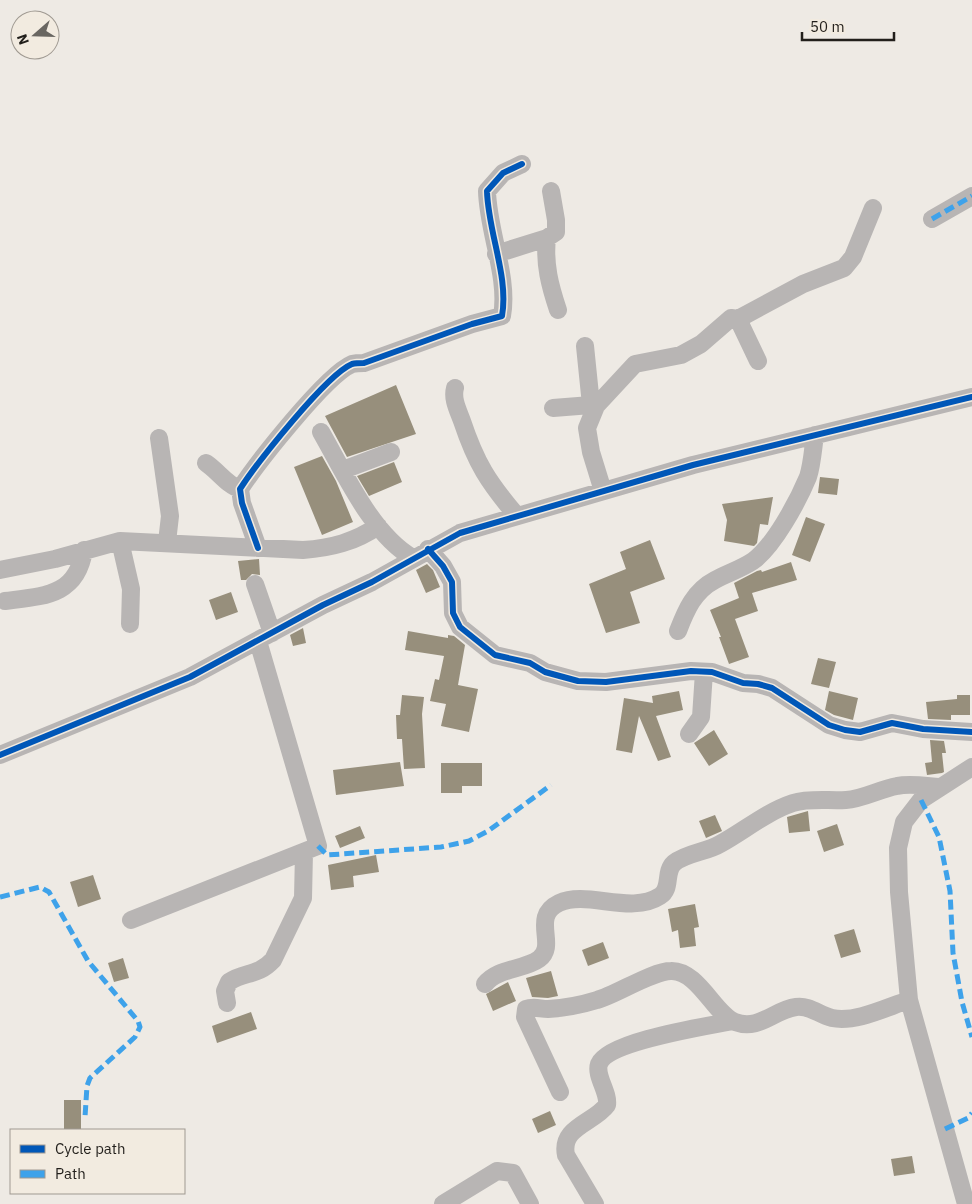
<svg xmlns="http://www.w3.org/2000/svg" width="972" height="1204" font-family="'IBM Plex Sans',sans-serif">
<rect width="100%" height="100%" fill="#eeeae4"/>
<path fill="#978f7c" d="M396,385L416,434L347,457L325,416Z
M322,456L336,481L353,522L322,535L294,467Z
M394,462L402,482L369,496L357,476Z
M820,477L839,479L837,495L818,493Z
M773,497L768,525L760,524L757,543L754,546L724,541L727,520L722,504Z
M806,517L825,524L810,562L792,555Z
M650,540L665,579L630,592L640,623L606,633L589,584L626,569L620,552Z
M259,559L260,575L252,574L246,580H241L238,561Z
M791,562L797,580L752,593L758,611L735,619L749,657L729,664L719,637H721L710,610L739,598L734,583L757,571L761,570L762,572Z
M427,564L433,570L440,587L426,593L416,570Z
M231,592L238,612L216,620L209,600Z
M303,628L306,643L293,646L290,635Z
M408,631L448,638V635L454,636L465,645L458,685L478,689L469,732L441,726L446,704L430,701L435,679L439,680L444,656L405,650Z
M818,658L836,662L829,688L811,684Z
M679,691L683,710L656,716L671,757L658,761L639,716L632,753L616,750L624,698L653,703L652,696Z
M829,691L858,698L853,720L834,715L825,710Z
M402,695L424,697L422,714L425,768L404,769L402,739H397L396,715H400Z
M957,695H970V715H951V720L928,719L926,702L957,699Z
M714,730L728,754L709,766L694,743Z
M930,740L944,741L946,753H942L944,772L942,773L927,775L925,763L932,762Z
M400,762L404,786L336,795L333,770Z
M441,763H482V786H462V793H441Z
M808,811L810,831L789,833L787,817Z
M715,815L722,831L706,838L699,821Z
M837,824L844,845L824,852L817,831Z
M360,826L365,838L340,848L335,836Z
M376,855L379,872L353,876L354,887L331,890L328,865Z
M93,875L101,899L78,907L70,882Z
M695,904L699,927L694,928L696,946L680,948L678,930L672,932L668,909Z
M854,929L861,952L841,958L834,935Z
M603,942L609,958L588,966L582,950Z
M123,958L129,978L114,982L108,963Z
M551,971L558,996L548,998L532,997L526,978Z
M508,982L516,1001L493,1011L486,994Z
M251,1012L257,1029L217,1043L212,1026Z
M64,1100H81V1130H64Z
M550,1111L556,1125L538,1133L532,1119Z
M912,1156L915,1173L894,1176L891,1159Z"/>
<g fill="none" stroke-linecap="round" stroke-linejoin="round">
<path stroke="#b8b5b4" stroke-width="18" d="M932,219L972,196
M547,238C544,264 550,286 558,310
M496,254L547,238L556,232V220L551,191
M738,319L803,284L844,268L853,257L873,208
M585,346L590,395L596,406
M455,388C452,399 458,410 462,421C476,463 488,482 517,516
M553,408L591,405L595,409
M321,432C344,472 372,535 413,558
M159,438L170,516L167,542
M206,463C218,471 228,486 240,489
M343,470L391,452
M603,491L591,452L587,428L596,406L635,364L681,355L701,344L731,318L738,319L758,361
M120,541L131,589L130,624
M258,548L242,503L240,489C257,463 326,375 352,364C356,363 361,363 364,363L472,324L502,316C509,277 488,232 487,191L503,173L522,164
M428,549L443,566L452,582L453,613L460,627L495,655L530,663L545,672L578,681L606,682L691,671L712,672L743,683L758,684L772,688L829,725L845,730L860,732L892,723L923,729L972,732
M0,570L55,559L120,541L303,550C331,548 355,542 378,526
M255,584L272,633
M5,601C44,596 77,596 84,550
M678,631C686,610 694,591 715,580C728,573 741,569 753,561C774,546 798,501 808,477C812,465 813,449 815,435
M689,734L701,717L704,672
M0,755L190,677L323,605L372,582L460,533L693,465L972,397
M131,920L318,846L258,641
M485,984C497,968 524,970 539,959C558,945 530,917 559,903C587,890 631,915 660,896C672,889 664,872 674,863C686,853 707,852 720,844C744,831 766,812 793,803C809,798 829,801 846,800C863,799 880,789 897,786C910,783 926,786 939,787
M227,1003L225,991L229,982C245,971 257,977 273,960L303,898L304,852
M560,1092L525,1017L526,1009C534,1006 540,1009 548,1009C564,1008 581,1005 597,1000C616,995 652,971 671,971C698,970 715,1015 735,1022C759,1031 774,1010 796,1007C810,1005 819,1015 832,1018C856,1023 887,1007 909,1000
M443,1204L497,1171L513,1173L530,1204
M595,1204L566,1155C560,1127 594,1123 607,1105C609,1092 595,1076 599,1064C608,1041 709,1026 733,1021
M966,1204L909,1000L899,892L898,848L904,822L921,800L972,767"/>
<path stroke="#3ea2ea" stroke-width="5" stroke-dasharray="10 5" stroke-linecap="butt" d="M932,219L972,196
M921,800L939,837L950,891L953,953L962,1002L972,1037
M318,846L327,855L441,847L469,841L488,831L551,785
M0,897L40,887L49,892L88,961L138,1021L140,1027L135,1037L90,1078L87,1086L85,1117
M945,1129L968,1118L972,1113"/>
<defs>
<path id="cycleway" d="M258,548L242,503L240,489C257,463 326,375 352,364C356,363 361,363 364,363L472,324L502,316C509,277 488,232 487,191L503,173L522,164
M428,549L443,566L452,582L453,613L460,627L495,655L530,663L545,672L578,681L606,682L691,671L712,672L743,683L758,684L772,688L829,725L845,730L860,732L892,723L923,729L972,732
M0,755L190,677L323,605L372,582L460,533L693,465L972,397"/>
</defs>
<use href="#cycleway" stroke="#f2ebe0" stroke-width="9"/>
<use href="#cycleway" stroke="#0057b8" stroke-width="6"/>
</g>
<rect x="10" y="1129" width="175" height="65" fill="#f2ebe0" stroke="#9f9991"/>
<rect x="20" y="1145" width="25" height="8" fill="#0057b8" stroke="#9f9991"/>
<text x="55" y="1154" font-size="15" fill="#221f1b">Cycle path</text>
<rect x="20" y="1170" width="25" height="8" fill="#3ea2ea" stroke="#9f9991"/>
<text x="55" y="1179" font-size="15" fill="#221f1b">Path</text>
<g transform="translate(35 35) rotate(250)"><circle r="24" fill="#f2ebe0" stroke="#9f9991"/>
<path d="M0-4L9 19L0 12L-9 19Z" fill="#696661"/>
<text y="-8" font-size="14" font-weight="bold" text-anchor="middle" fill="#221f1b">N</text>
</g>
<path d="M802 32v8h92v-8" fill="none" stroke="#221f1b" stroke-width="2.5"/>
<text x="810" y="32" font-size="15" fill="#221f1b" stroke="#f2ebe0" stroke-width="4" paint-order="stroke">50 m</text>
</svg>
